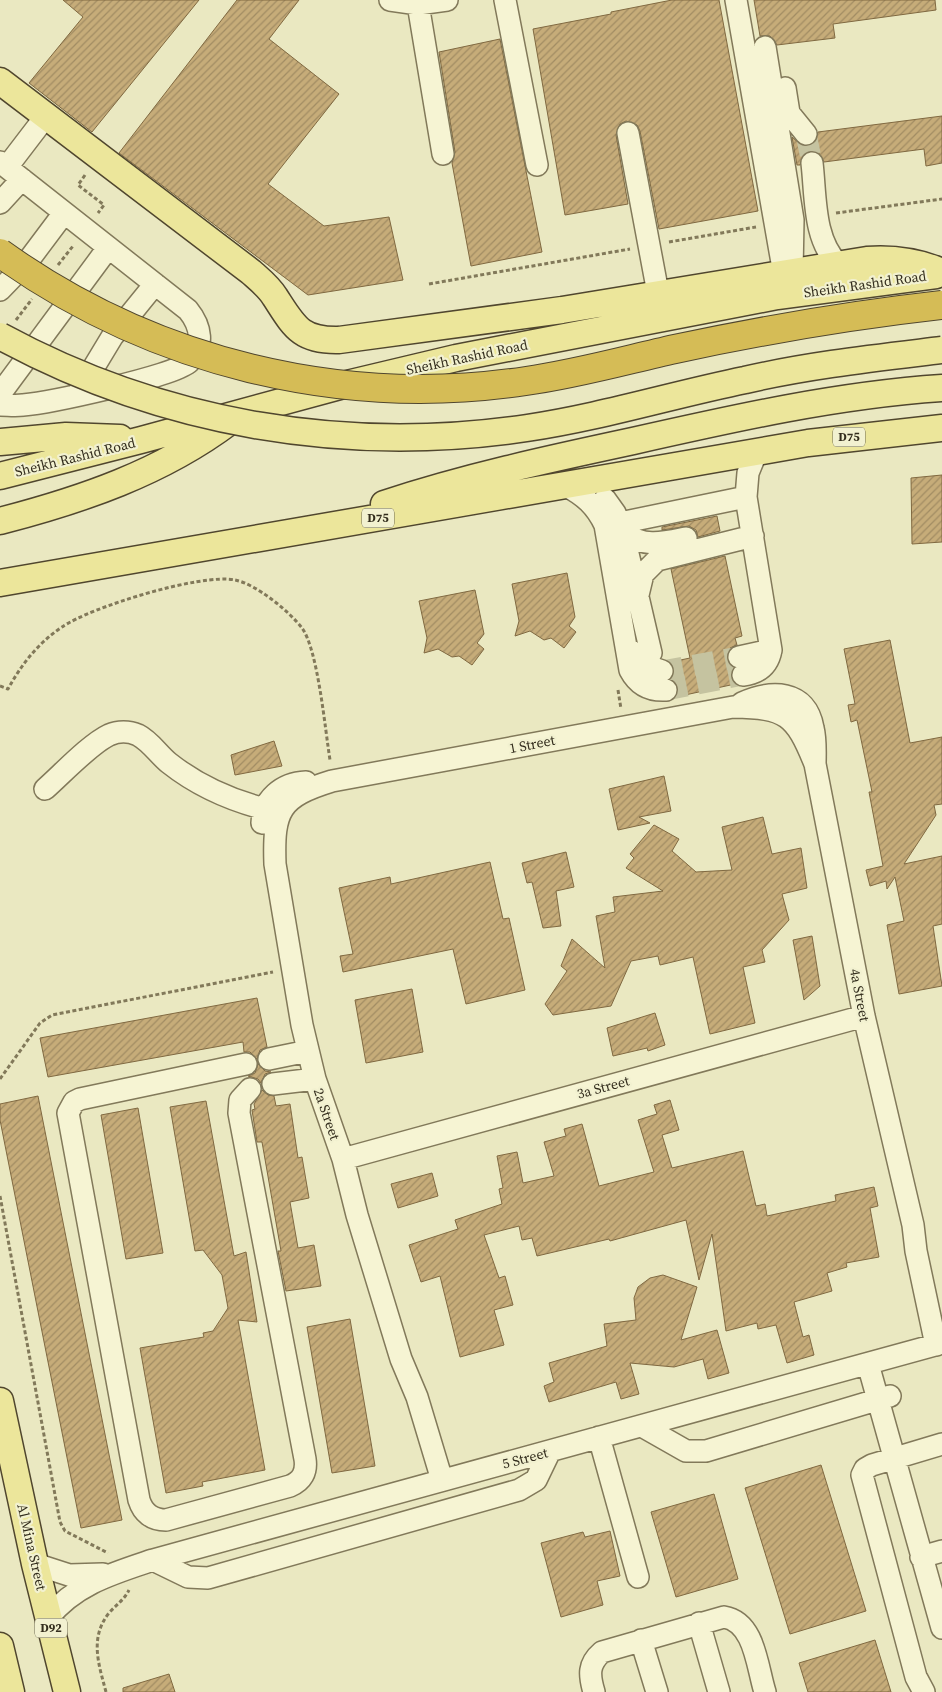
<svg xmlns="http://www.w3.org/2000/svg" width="942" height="1692" font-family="'Source Serif 4',serif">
<defs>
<pattern id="building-hatch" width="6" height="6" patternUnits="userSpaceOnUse" patternTransform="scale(1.25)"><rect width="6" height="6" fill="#c6ac79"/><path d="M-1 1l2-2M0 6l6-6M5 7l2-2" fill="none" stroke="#a18c63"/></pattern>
</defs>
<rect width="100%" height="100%" fill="#eae8c1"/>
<path fill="url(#building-hatch)" stroke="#806941" d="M63,0H199L92,132L29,83L83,17Z
M237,0H299L269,39L339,94L268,184L324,226L389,217L403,280L308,295L119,153Z
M672,0H719L758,211L659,229L640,131L637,125L626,121L620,124L616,135L628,204L565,215L533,29L611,14V12Z
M754,0H935L936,10L833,24L835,38L777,45L770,36H760Z
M500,39L542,252L471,266L452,163L455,152L439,52Z
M942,116V163L926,166L924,149L824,162L818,152L810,151L804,153L800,165H797L792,137L801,145L807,146L814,143L818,132Z
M942,475V542L912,544L911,478Z
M717,516L720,531L698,537L696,530L689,526L662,530V527Z
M725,556L742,636L735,638L737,645L730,648L727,654V660L733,668L731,677L735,684L676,697L678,689L676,683L671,679L674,669L671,662L690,658L671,569Z
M567,573L575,617L569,626L576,632L564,648L551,638L544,640L530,631L515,636L519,621L512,584Z
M475,590L484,634L477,643L484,649L472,665L459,656L452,657L438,649L424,653L427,638L419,601Z
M890,640L910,743L942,737V804L934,805L936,815L904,864L942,856V924L933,926L942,986L899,994L887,925L904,921L895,877L887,889L886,881L870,886L866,870L883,866L869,792H872L857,720L851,722L848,705L855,704L844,649Z
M274,741L282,766L235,775L231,755Z
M664,776L671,811L639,817L650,823L618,830L609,789Z
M763,817L772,854L801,848L807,888L782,894L789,920L762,950L765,962L743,967L755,1023L710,1034L693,957L660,965L658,956L631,961L611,1006L553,1015L545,1004L567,971L561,966L572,939L605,968L596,916L615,912L613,897L663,891L626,868L634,858L630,854L654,825L679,839L672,851L696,872L732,870L722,827Z
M566,852L574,887L556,891L561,926L543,928L532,882L527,883L522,863Z
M490,862L503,919L509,918L525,990L466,1004L453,949L343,972L340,956L353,954L339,888L390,877L391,884Z
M812,936L820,986L804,1000L793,940Z
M412,989L423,1052L366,1063L355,1000Z
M257,998L267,1047L260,1050L257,1059L250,1052H244L243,1042L48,1077L40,1038Z
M655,1013L665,1045L648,1051L647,1048L613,1056L607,1028Z
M258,1064L265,1071L271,1072L265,1074L261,1083L258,1079L248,1076L255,1073Z
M262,1090L268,1095L274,1096L276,1106L290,1104L298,1158L302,1157L309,1198L290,1202L298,1248L314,1245L321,1286L286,1291L278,1251H281L262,1142H257L252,1110L255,1109L254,1104Z
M38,1096L122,1520L81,1528L0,1120V1104Z
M670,1100L679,1130L662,1135L672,1168L743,1151L756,1206L765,1204L767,1216L836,1201L835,1195L874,1187L878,1206L870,1208L879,1257L846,1263L847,1267L827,1273L832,1291L794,1302L803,1337L809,1335L814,1355L787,1363L776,1325L758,1329L757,1323L726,1331L712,1234L699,1280L686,1220L610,1241L609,1239L537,1256L532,1238L522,1240L519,1226L484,1235L499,1278L505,1276L513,1305L494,1310L504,1345L460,1357L440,1276L421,1282L409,1245L458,1229L455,1220L502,1204L499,1189L503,1188L497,1156L517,1152L523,1183L554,1176L544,1142L566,1136L564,1129L582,1124L599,1186L654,1172L638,1120L657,1114L654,1105Z
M206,1101L234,1256L246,1252L257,1322L238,1320L265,1470L202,1482L203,1486L166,1493L140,1348L204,1337L203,1333L213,1331L228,1308L222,1275L203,1250L195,1251L170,1107Z
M138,1108L163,1253L126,1259L101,1115Z
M432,1173L438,1196L398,1208L391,1184Z
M663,1275L697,1287L681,1340L717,1330L729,1373L708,1379L703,1359L674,1367L630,1363L639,1394L621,1399L616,1382L549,1402L544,1386L554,1382L549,1363L607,1346L604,1324L636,1320L634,1298L638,1287L650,1278Z
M350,1319L375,1466L332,1473L307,1327Z
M821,1465L866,1611L790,1634L745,1488Z
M714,1494L738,1579L676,1597L651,1512Z
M610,1531L620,1576L597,1581L603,1605L561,1617L541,1543L583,1532L585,1537Z
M875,1640L891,1692H808L799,1663Z
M169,1674L175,1692H123V1688Z"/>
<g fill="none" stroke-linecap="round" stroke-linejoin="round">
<path stroke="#c5c3a0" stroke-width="21" stroke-dasharray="21 11" stroke-linecap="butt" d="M806,134L812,163
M662,671L739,657
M666,690L743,675"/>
<defs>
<path id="minor" d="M390,0L418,4L447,0
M505,0L537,165
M736,0L784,274
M418,4L443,154
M765,47L793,220L792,272
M785,88L789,113L806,134
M628,133L658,293
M0,162L188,310C201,326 205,346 189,362C175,376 48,403 23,405C15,406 8,405 0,405
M812,163C816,197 813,240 839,265
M7,167L46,116
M0,203L22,179
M0,290L28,261L64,213
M80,390L112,337L155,284
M0,394L108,248
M566,486C584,495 596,506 605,525L630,670C638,685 649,691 666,690
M605,499L615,513L623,532L651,653
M620,523L746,497
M623,532C644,548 662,543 686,538
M638,595L643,574L657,560L753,536
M629,649L642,664L662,671
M739,657L771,650
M743,675C758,673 768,666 771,650L746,497L748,473L757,451
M742,703C771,690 806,689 813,728C816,740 815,752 815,764L864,1016L913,1225L916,1251L936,1345
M45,789C62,774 90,744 109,735C118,731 129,731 138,735C150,741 159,755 169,763C198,786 230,800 265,809
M262,823C263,799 282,783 306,782
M269,1059L308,1051
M246,1064L80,1099L74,1102L68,1113L139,1500C143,1513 152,1520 166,1520L290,1486C302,1481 307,1472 305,1459L239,1113L240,1100L250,1089
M273,1084L315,1079
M343,1159L864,1016
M868,1364L942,1628
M642,1426L686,1451H706L890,1396
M599,1437L638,1577
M442,1480L417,1397L401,1359L357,1215L343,1159L315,1079L302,1025L275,864C273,810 280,797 332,781L733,707C786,708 795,714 815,764
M921,1557L942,1551
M153,1560L188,1577L208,1578L519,1490L536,1480L550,1451
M35,1564L69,1575L103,1574
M48,1618C75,1584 114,1573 153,1560L942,1343
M699,1623L719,1692
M641,1640L657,1692
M594,1692C589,1675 588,1664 602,1652L724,1617C755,1622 757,1667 765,1692
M924,1692L916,1677L862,1475L865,1469L872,1465L942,1444"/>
<path id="major" d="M0,81L251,272C260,280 269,287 275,297C294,326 300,341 339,340L562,310L867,260C894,258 917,261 942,272
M0,442L66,436L120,438
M0,476L141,440L351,383L456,358L777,296L936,275
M384,504C466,477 549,459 633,441C735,418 837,395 942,388
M0,521C81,500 161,473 229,422
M0,583L808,443L942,428
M0,1401L35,1564L67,1692
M0,1646L11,1692"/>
</defs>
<use href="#minor" stroke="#82795a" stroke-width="24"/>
<use href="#major" stroke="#50462e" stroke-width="29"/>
<path stroke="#82795a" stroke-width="3" stroke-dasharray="4 2.5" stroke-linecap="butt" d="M85,175L78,185L104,205L98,213
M836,213L942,199
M669,242L756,227
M58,265L73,246
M429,284L630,249
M16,320L32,299
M0,686L8,689C21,665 38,643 62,627C91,607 201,573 235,580C256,584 289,611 302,628C318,650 325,729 330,760
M618,690L621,709
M0,1079L40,1023L52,1015L273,972
M0,1196L60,1522L65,1531L108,1553
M106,1692C99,1665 89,1638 109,1613C116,1605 124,1600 129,1590"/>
<use href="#minor" stroke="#f6f4d3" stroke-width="21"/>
<use href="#major" stroke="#ece69b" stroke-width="26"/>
<defs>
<path id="major-bridge" d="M0,336C162,424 345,455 527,428C601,417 672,395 745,380C810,365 876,358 942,350"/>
<path id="highway-bridge" d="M0,253C152,362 341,409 526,381C577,374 626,360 675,349C764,330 852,315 942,305"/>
</defs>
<use href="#major-bridge" stroke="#50462e" stroke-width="29" stroke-linecap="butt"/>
<use href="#highway-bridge" stroke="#50462e" stroke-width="30" stroke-linecap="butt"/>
<use href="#major-bridge" stroke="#ece69b" stroke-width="26"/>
<use href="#highway-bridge" stroke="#d5bc56" stroke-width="28"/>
</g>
<g text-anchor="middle" stroke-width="4.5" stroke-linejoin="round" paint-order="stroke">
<g fill="#f2f1d0" stroke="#6c6853" stroke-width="1">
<rect x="833" y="427.5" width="32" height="19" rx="4"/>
<rect x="362" y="508.5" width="32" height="19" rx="4"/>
<rect x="35" y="1618.5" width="32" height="19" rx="4"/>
</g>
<g font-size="12" font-weight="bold" fill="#332d1d">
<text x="849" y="441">D75</text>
<text x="378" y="522">D75</text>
<text x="51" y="1632">D92</text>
</g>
<g font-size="14" fill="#332d1d" stroke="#f2f1d0">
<text transform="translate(865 284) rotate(-8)" y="5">Sheikh Rashid Road</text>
<text transform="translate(467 357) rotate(-12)" y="5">Sheikh Rashid Road</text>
<text transform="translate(75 457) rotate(-14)" y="5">Sheikh Rashid Road</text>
<text transform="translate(532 744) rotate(-11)" y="5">1 Street</text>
<text transform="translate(860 995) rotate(79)" y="5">4a Street</text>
<text transform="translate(603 1087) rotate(-15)" y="5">3a Street</text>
<text transform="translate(327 1114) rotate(71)" y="5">2a Street</text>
<text transform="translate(525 1458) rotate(-15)" y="5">5 Street</text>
<text transform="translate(32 1547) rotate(77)" y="5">Al Mina Street</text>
</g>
</g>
</svg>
